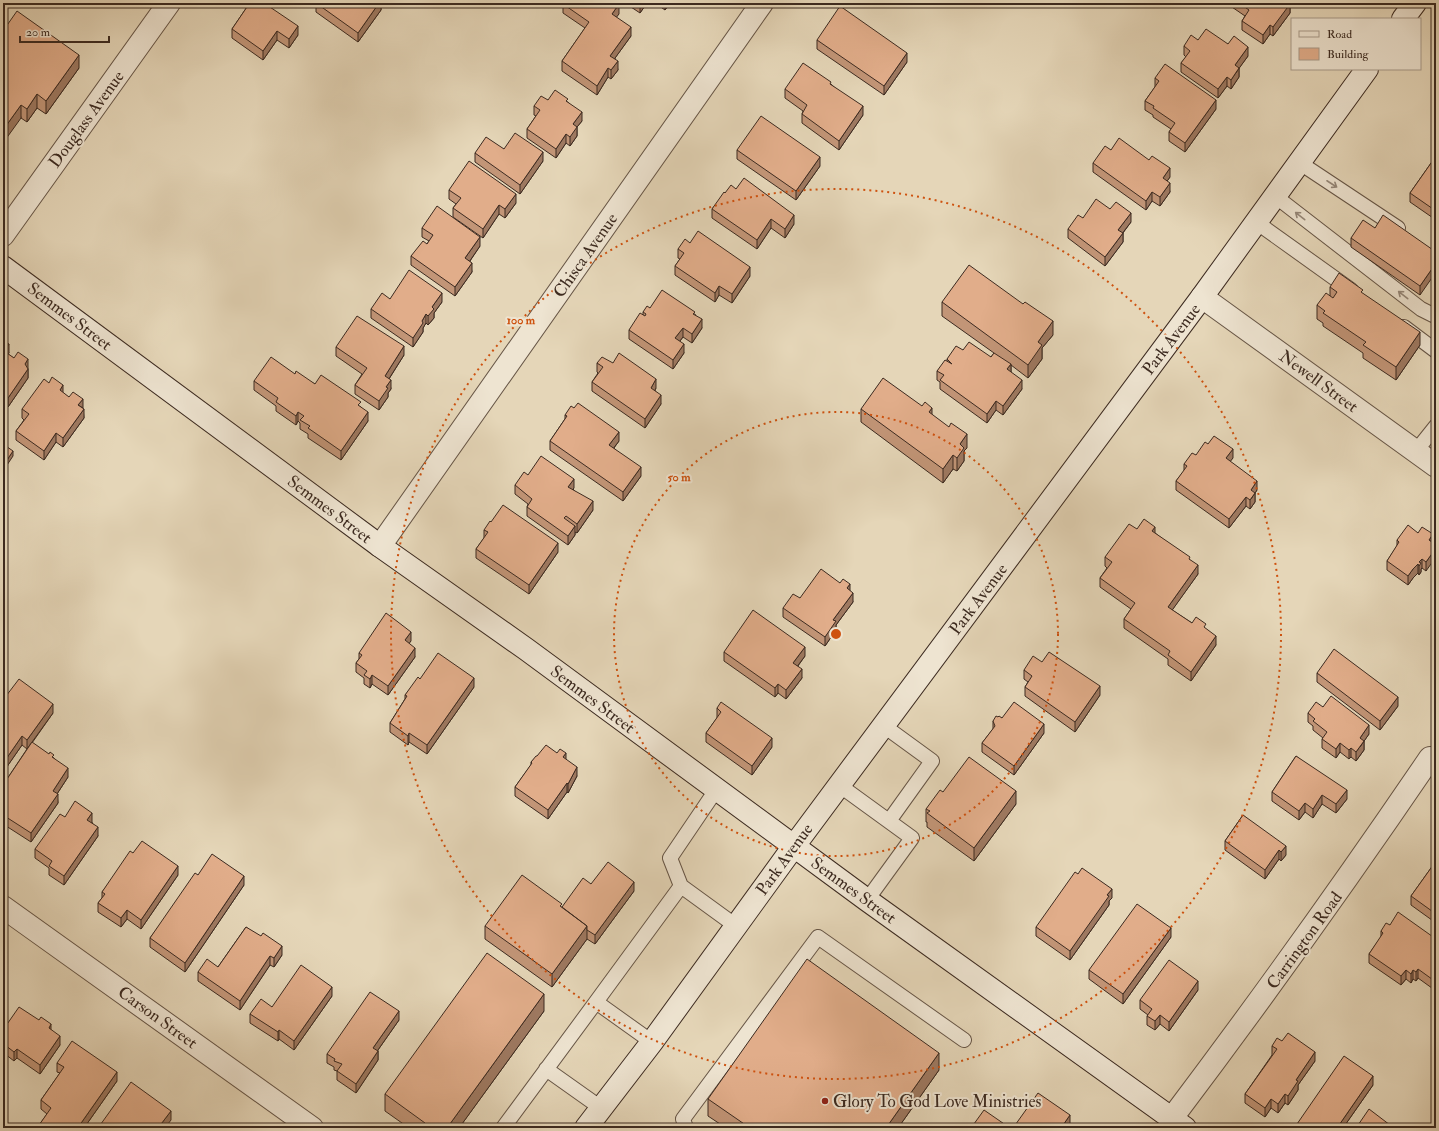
<svg xmlns="http://www.w3.org/2000/svg" width="1439" height="1131" font-family="'IM FELL Double Pica',serif">
<rect width="100%" height="100%" fill="#e5d6b8"/>
<filter id="stains"><feTurbulence type="fractalNoise" baseFrequency=".005" numOctaves="4"/><feColorMatrix values="0 0 0 0 .2 0 0 0 0 .09 0 0 0 0 .02 0 0 0 .5 -.17"/></filter>
<radialGradient id="worn" r=".72"><stop offset=".6" stop-color="#630" stop-opacity="0"/><stop offset="1" stop-color="#630" stop-opacity=".3"/></radialGradient>
<g fill="none" stroke-linecap="round" stroke-linejoin="round">
<defs>
<path id="lane" d="M1300,163L1398,228
M1275,196L1421,309L1433,315H1436
M1256,222L1351,290
M1404,327L1436,351
M1416,451L1436,426
M884,726L932,761L889,821
M839,785L912,838L867,900
M681,886L736,926
M652,1042L596,1002L681,886L670,858L716,790
M546,1069L601,1108
M503,1128L596,1002
M686,1128L683,1119L818,937L964,1040"/>
<path id="street" d="M3,235L169,3
M1202,297L1436,466
M380,546L762,3
M3,907L312,1128
M1172,1118C1261,1000 1347,880 1430,758"/>
<path id="secondary" d="M1403,19L1415,3
M3,267L380,546L526,649L867,900L1185,1128
M586,1128L652,1042L794,846L1202,297L1367,69"/>
</defs>
<use href="#lane" stroke="#665546" stroke-width="16"/>
<use href="#street" stroke="#665546" stroke-width="24"/>
<use href="#secondary" stroke="#3c2a20" stroke-width="24"/>
<use href="#lane" stroke="#eee4d1" stroke-width="14"/>
<use href="#street" stroke="#eee4d1" stroke-width="22"/>
<use href="#secondary" stroke="#eee4d1" stroke-width="22"/>
</g>
<path fill="#c29577" stroke="#3c2a20" d="M247,3L298,35L289,48L277,40L263,60L232,38V29L247,7Z
M316,3H381V10L358,42L316,12Z
M625,3H647L640,13Z
M655,3H670L665,10Z
M1229,3H1292L1290,6V13L1273,36L1270,34L1263,44L1242,30V21L1245,16L1229,5Z
M563,4L619,14L616,17L631,36L615,58L618,70L611,79L608,77L597,95L562,71V61L585,28L563,13Z
M3,31L79,68L46,114L37,108L27,122L21,118Z
M817,40L907,62L884,95L817,49Z
M1198,40L1228,44L1248,56L1239,68V77L1231,89L1227,86L1218,98L1181,72V63L1186,57L1184,55V46Z
M1155,78L1216,109L1185,152L1169,141V132L1171,129L1153,117V115L1145,110V101L1155,87Z
M831,84L863,115L839,150L802,123V114L803,111L785,98V89Z
M548,100L568,102L582,121L577,127V136L570,146L566,143L556,158L527,138V129L536,116L534,115V106Z
M504,149L543,161L520,194L475,162V153Z
M737,150L820,166L796,200L737,159Z
M1111,150L1170,177L1167,181L1170,192L1160,206L1152,201L1146,210L1093,172V163Z
M1436,156V220L1410,202V193Z
M736,189L794,224L785,238L771,228L757,249L712,218V209L725,193Z
M449,190L516,203L505,218L499,214L483,238L453,217V208L456,204L449,199Z
M1110,209L1131,222L1123,233V242L1105,266L1068,238V229L1083,218Z
M422,228L480,246L470,261L472,272L455,296L411,265V256L427,244L429,241L422,237Z
M1375,228L1436,252L1420,295L1351,247V238Z
M690,243L750,276L732,303L719,295L715,302L675,275V266L680,259L678,258V249Z
M1330,287L1363,294L1420,345L1396,380L1363,358V353L1323,326V323L1317,319V305L1330,296Z
M390,299L442,302L434,313V318L428,325L426,323L423,328V332L413,347L371,318V309Z
M942,302L1053,335L1042,348V359L1028,378L1011,365V372L1022,389L1003,415L996,410L987,423L940,389V382L937,380V371L947,361V359L963,350L991,357L994,353L942,316Z
M650,308L695,314L702,328L692,343L683,337L680,341L684,353L673,369L629,339V330L643,315V312Z
M3,340L9,353L8,354L28,368V378L8,407L3,403Z
M336,347L404,355L389,379L391,389L388,393V397L379,410L355,394V385L362,374L336,356Z
M597,363L656,388L655,390L661,404L645,428L592,391V382L598,373L597,372Z
M295,374L361,407L368,421L341,460L308,438V434L300,429V423L298,421L296,425L276,411V406L254,390V381Z
M63,393L83,408L84,418L63,447L56,442L44,460L16,440V431L24,420L22,418V409Z
M861,409L932,415L967,448L964,451V461L957,471L953,469L943,483L861,422Z
M565,415L619,441L614,448L641,476L623,501L550,450V441L565,419Z
M1196,455L1233,458L1230,461L1257,490L1255,493V502L1250,509L1246,506L1229,528L1176,490V481L1184,471V464Z
M528,475L574,488L573,489L593,510L577,533L575,532V535L568,545L527,516V507L528,504L515,494V485Z
M1137,529L1155,533L1190,560L1198,574L1172,610L1192,623L1206,629L1216,645L1191,681L1168,665V659L1124,628V619L1131,609L1100,587V578L1107,568L1105,566V557Z
M484,530L558,552L529,594L476,558V549L484,538Z
M1418,533L1433,534L1426,571L1422,568L1421,569V572L1419,575L1418,573L1413,578L1408,585L1387,570V561L1397,546V540Z
M850,591L853,602L836,625V630L825,646L783,617V608L800,598Z
M411,641L409,643L415,657L388,695L372,684L370,688L364,684V678L356,672V663L359,659V653Z
M724,652L805,656L798,666L802,678L786,699L778,693L775,697L724,661Z
M1024,670L1100,695L1075,732L1025,696V687L1028,682L1024,679Z
M1317,673L1398,706L1380,730L1317,682Z
M420,679L474,687L427,754L409,742L408,745L390,732V723L405,699V695Z
M3,700L53,713L32,743L54,758L68,777L57,794L58,803L31,842L3,824V785L27,749L22,745L4,771L3,770Z
M1323,707L1369,734L1364,741V750L1356,761L1351,757L1349,759L1340,752L1336,758L1322,748V739L1323,738L1313,730V726L1308,722V713Z
M717,708L772,747L752,775L706,742V733L717,718Z
M998,717L1002,718L1044,733L1014,775L982,752V743L993,729V721Z
M537,756L566,760L577,776L568,793L567,792L548,819L515,796V787L531,765V762Z
M1296,756L1347,799L1336,813L1322,804L1313,818L1305,812L1299,820L1272,801V792Z
M943,792L1016,804L974,861L927,827V822H926V809Z
M1243,815L1286,855L1281,861L1279,859L1265,879L1225,850V841Z
M65,817L92,822L98,836L64,885L49,875V868L35,858V849Z
M133,853L178,875L141,929L127,919L121,927L98,912V903L102,898V892Z
M1436,861V923L1411,905V896Z
M198,875L244,885L185,972L150,947V938Z
M591,884L634,891L595,944L587,939L552,987L485,939V926L562,907Z
M1112,898L1109,901V905L1070,960L1036,936V927Z
M1390,925L1436,939V991L1418,978L1416,981L1413,979L1411,983L1406,979L1401,985L1369,963V954L1381,937V931Z
M246,927L282,955L274,967L270,965L240,1010L198,981V972L218,967Z
M1171,937L1123,1004L1089,979V970Z
M1198,990L1169,1031L1160,1024L1155,1030L1147,1025V1016L1148,1015L1140,1009V1000Z
M332,996L294,1050L279,1039L278,1041L250,1023V1014L272,1007Z
M544,1011L459,1128H409L385,1111V1094Z
M399,1020L378,1050V1060L356,1093L337,1080V1071L334,1070V1067L327,1063V1054Z
M3,1030H51L60,1045L40,1074L17,1058L14,1061L5,1054V1050L3,1048Z
M1272,1046L1315,1061L1298,1085V1090L1288,1105L1285,1103L1278,1113L1271,1108L1265,1117L1245,1103V1094L1272,1055Z
M57,1063L117,1081L84,1128H37L47,1114L41,1109V1100L60,1073L57,1072Z
M939,1070L898,1128H726L708,1116V1099Z
M1373,1085L1343,1128H1297V1124Z"/>
<path fill="#9e7961" stroke="#3c2a20" d="M379,3H381V10L358,42V33Z
M641,3H647L640,13V4Z
M665,3H670L665,10Z
M1287,3H1292L1290,6V13L1273,36V27Z
M619,4V14L612,23V14Z
M1270,25V34L1263,44V35Z
M298,26V35L289,48V39Z
M631,27V36L610,65V56Z
M277,31V40L263,60V51Z
M1248,47V56L1235,74V65Z
M907,53V62L884,95V86Z
M79,55V68L46,114V101Z
M618,61V70L611,79V70Z
M608,68V77L597,95V86Z
M1239,68V77L1231,89V80Z
M1227,77V86L1218,98V89Z
M37,94V108L27,122V109Z
M1216,100V109L1185,152V143Z
M21,105V118L3,143V130Z
M863,106V115L839,150V141Z
M582,112V121L577,127V136L570,146V137L573,124Z
M566,134V143L556,158V149Z
M543,152V161L520,194V185Z
M820,157V166L796,200V191Z
M1170,168V177L1163,187V178Z
M1170,183V192L1160,206V197Z
M1152,192V201L1146,210V201Z
M516,194V203L505,218V209Z
M499,205V214L483,238V229Z
M1131,213V222L1118,239V230Z
M794,215V224L785,238V229Z
M771,219V228L757,249V240Z
M1123,233V242L1105,266V257Z
M480,237V246L465,268V258Z
M472,263V272L455,296V287Z
M1436,263V272L1420,295V286Z
M750,267V276L732,303V294Z
M719,286V295L715,302V293Z
M442,293V302L434,313V318L428,325V316L432,307Z
M426,314V323L423,328V332L413,347V338L422,321Z
M702,319V328L692,343V334Z
M1053,321V335L1042,348V359L1028,378V365L1038,342Z
M683,328V337L675,347V338Z
M1420,332V345L1396,380V367Z
M9,344V353L4,360V351Z
M684,344V353L673,369V360Z
M404,346V355L385,385V376Z
M28,359V368L25,373V364Z
M1011,364V373L1007,369Z
M28,369V378L8,407V398Z
M656,379V388L651,397V388Z
M391,380V389L388,393V397L379,410V401L386,387Z
M1022,380V389L1003,415V406Z
M63,385V394L60,390Z
M661,395V404L645,428V419Z
M83,399V408L78,405Z
M996,401V410L987,423V414Z
M932,408V421L929,412Z
M84,409V418L63,447V438Z
M298,412V421L296,425V416Z
M368,412V421L341,460V451Z
M619,432V441L609,454V445Z
M56,433V442L44,460V451Z
M967,434V448L964,451V461L957,471V458L960,444Z
M1233,449V458L1226,467V458Z
M13,451V456L3,471V466Z
M953,455V469L943,483V469Z
M641,467V476L623,501V492Z
M574,479V488L568,496V487Z
M1257,481V490L1251,499V490Z
M1255,493V502L1250,509V500Z
M1246,497V506L1229,528V519Z
M593,501V510L577,533V524Z
M575,526V535L568,545V536Z
M1155,527V536L1152,531Z
M1433,534V543L1429,540Z
M558,543V552L529,594V585Z
M1436,548V557L1426,571V562Z
M1422,559V568L1421,569V572L1419,575V562Z
M1418,564V573L1413,578L1408,585V576L1413,569Z
M1198,565V574L1168,616V607Z
M850,584V593L847,588Z
M853,593V602L836,625V630L825,646V637L833,620Z
M411,632V641L405,649V640Z
M1216,636V645L1191,681V672Z
M805,647V656L793,672V663Z
M415,648V657L388,695V686Z
M802,669V678L786,699V690Z
M372,675V684L370,688V679Z
M474,678V687L427,754V745Z
M778,684V693L775,697V688Z
M1100,686V695L1075,732V722Z
M1398,697V706L1380,730V721Z
M53,704V713L27,749V740Z
M1044,724V733L1014,775V766Z
M1369,725V734L1360,747V738Z
M409,733V742L408,745V736Z
M22,736V745L4,771V762Z
M772,738V747L752,775V766Z
M1364,741V750L1356,761V752Z
M1340,743V752L1336,758V749Z
M1351,748V757L1349,759V750Z
M566,753V762L563,757Z
M577,767V776L568,793V784Z
M68,768V777L53,800V791Z
M567,783V792L548,819V810Z
M1347,790V799L1336,813V804Z
M1016,791V804L974,861V848Z
M58,794V803L31,842V833Z
M1322,795V804L1313,818V809Z
M1305,803V812L1299,820V811Z
M92,813V822L87,829V820Z
M98,827V836L64,885V876Z
M1286,846V855L1281,861V852Z
M1279,850V859L1265,879V870Z
M178,866V875L141,929V920Z
M244,876V885L185,972V963Z
M634,882V891L595,944V935Z
M1112,889V898L1109,901V905L1070,960V951L1107,895Z
M127,910V919L121,927V918Z
M587,926V939L552,987V974Z
M1171,928V937L1123,1004V994Z
M282,946V955L274,967V958Z
M270,956V965L240,1010V1001Z
M1418,969V978L1416,981V972Z
M1406,970V979L1401,985V976Z
M1413,970V979L1411,983V974Z
M1198,981V990L1169,1031V1022Z
M332,987V996L294,1050V1041Z
M544,994V1011L459,1128H447Z
M399,1011V1020L373,1057V1048Z
M1160,1015V1024L1155,1030V1021Z
M51,1024V1033L49,1028Z
M279,1030V1039L278,1041V1032Z
M60,1036V1045L40,1074V1065Z
M17,1049V1058L14,1061V1052Z
M378,1051V1060L356,1093V1084Z
M1315,1052V1061L1298,1085V1090L1288,1105V1096L1296,1080Z
M939,1053V1070L898,1128H886Z
M117,1072V1081L84,1128H79V1126Z
M1373,1076V1085L1343,1128H1337Z
M1285,1094V1103L1278,1113V1104Z
M1271,1099V1108L1265,1117V1108Z
M171,1111V1120L165,1128H158Z
M1070,1115V1124L1067,1128H1061Z"/>
<path fill="#e1ad8a" stroke="#3c2a20" d="M247,3H264L298,26L289,39L277,31L263,51L232,29L249,4Z
M316,3H379L358,33Z
M563,3H617L619,4L612,14L631,27L610,56L618,61L611,70L608,68L597,86L562,61L589,22L563,4Z
M1239,3H1289L1290,4L1273,27L1270,25L1263,35L1242,21L1249,10Z
M840,6L907,53L884,86L817,40Z
M17,11L79,55L46,101L37,94L27,109L21,105L3,130V31Z
M1206,29L1228,44L1234,36L1248,47L1235,65L1239,68L1231,80L1227,77L1218,89L1181,63L1190,51L1184,46L1191,35L1198,40Z
M803,63L831,82L830,84L863,106L839,141L802,114L807,105L785,89Z
M1165,64L1216,100L1185,143L1169,132L1175,123L1153,108L1154,106L1145,101L1159,81L1155,78Z
M555,90L568,99L566,101L582,112L573,124L577,127L570,137L566,134L556,149L527,129L540,110L534,106L541,96L548,100Z
M761,116L820,157L796,191L737,150Z
M515,133L543,152L520,185L475,153L486,137L504,149Z
M1119,138L1149,160L1152,156L1170,168L1163,178L1170,183L1160,197L1152,192L1146,201L1093,163L1105,146L1111,150Z
M1436,156V211L1410,193Z
M469,161L516,194L505,209L499,205L483,229L453,208L461,198L449,190Z
M744,178L794,215L785,229L771,219L757,240L712,209L724,192L725,193L731,185L736,189Z
M1096,199L1110,209L1116,202L1131,213L1118,230L1123,233L1105,257L1068,229L1078,215L1083,218Z
M437,206L480,237L465,258L472,263L455,287L411,256L423,241L427,244L433,235L422,228Z
M1383,215L1436,252V263L1420,286L1351,238L1363,220L1375,228Z
M698,231L750,267L732,294L719,286L715,293L675,266L684,253L678,249L685,239L690,243Z
M969,265L1023,304L1025,302L1053,321L1038,342L1042,345L1028,365L942,302Z
M409,270L442,293L432,307L434,309L428,316L426,314L422,321L423,323L413,338L371,309L382,293L390,299Z
M1339,273L1363,290L1361,292L1420,332L1396,367L1363,345L1366,342L1323,313L1325,311L1317,305L1326,293L1333,298L1337,292L1330,287Z
M662,290L695,312L693,314L702,319L692,334L683,328L675,338L684,344L673,360L629,330L640,313L645,316L646,314L643,312L647,306L650,308Z
M357,316L404,346L385,376L391,380L386,387L388,388L379,401L355,385L367,368L336,347Z
M3,340L9,344L4,351L14,358L18,352L28,359L25,364L28,369L8,398L3,394Z
M969,342L991,357L994,353L1011,364L1007,369L1022,380L1003,406L996,401L987,414L940,380L944,375L937,371L945,360L952,364L947,359L956,346L963,350Z
M619,353L656,379L651,388L661,395L645,419L592,382L603,367L597,363L602,357L613,363Z
M271,357L295,374L296,371L315,384L321,375L361,402L358,405L368,412L341,451L308,428L310,426L300,420L304,416L298,412L296,416L276,402L278,398L254,381Z
M52,377L63,385L60,390L69,397L73,392L83,399L78,405L84,409L63,438L56,433L44,451L16,431L29,414L22,409L44,379L49,383Z
M883,378L922,406L925,402L932,408L929,412L949,427L951,423L967,434L960,444L964,448L957,458L953,455L943,469L861,409Z
M578,403L619,432L609,445L641,467L623,492L550,441L567,416L565,415L571,406L574,408Z
M1214,436L1233,449L1226,458L1257,481L1251,490L1255,493L1250,500L1246,497L1229,519L1176,481L1187,466L1184,464L1192,453L1196,455L1205,442L1208,444Z
M3,444L13,451L3,466Z
M541,456L574,479L568,487L593,501L577,524L566,516L564,518L575,526L568,536L527,507L532,499L515,485L524,472L528,475Z
M503,505L558,543L529,585L476,549L488,532L484,530L490,521L491,522Z
M1144,519L1155,527L1152,531L1190,557L1189,559L1198,565L1168,607L1192,623L1196,617L1206,624L1204,627L1216,636L1191,672L1168,655L1170,651L1124,619L1135,603L1100,578L1112,562L1105,557L1129,524L1137,529Z
M1408,525L1418,533L1422,527L1433,534L1429,540L1436,545V548L1426,562L1422,559L1419,562L1421,563L1419,566L1418,564L1413,569L1408,576L1387,561L1399,542L1397,540Z
M821,569L840,583L843,579L850,584L847,588L853,593L833,620L836,621L825,637L783,608L793,594L800,598Z
M753,610L805,647L793,663L802,669L786,690L778,684L775,688L724,652Z
M386,613L398,622L411,632L405,640L415,648L388,686L372,675L370,679L364,675L367,671L356,663L362,655L359,653Z
M1334,649L1398,697L1380,721L1317,673Z
M1049,652L1100,686L1075,722L1025,687L1032,676L1024,670L1033,656L1042,662Z
M438,653L474,678L427,745L409,733L408,736L390,723L407,696L405,695L418,677L420,679Z
M19,679L53,704L27,740L22,736L4,762L3,761V700Z
M1331,696L1369,725L1360,738L1364,741L1356,752L1351,748L1349,750L1340,743L1336,749L1322,739L1327,732L1313,721L1315,719L1308,713L1316,702L1323,707Z
M721,702L772,738L752,766L706,733L721,712L717,708Z
M1014,702L1044,724L1014,766L982,743L995,726L993,721L996,716L998,717L999,716L1002,718Z
M32,742L49,754L50,752L54,755L52,757L68,768L53,791L58,794L31,833L3,815V785Z
M546,745L557,753L560,749L566,753L563,757L577,767L568,784L567,783L548,810L515,787L532,763L531,762L536,756H537Z
M1296,756L1347,790L1336,804L1322,795L1313,809L1305,803L1299,811L1272,792Z
M969,757L1016,791L974,848L927,813L930,811L926,809L940,790L943,792Z
M75,801L92,813L87,820L98,827L64,876L49,866L52,861L35,849L60,814L65,817Z
M1243,815L1286,846L1281,852L1279,850L1265,870L1225,841Z
M142,841L178,866L141,920L127,910L121,918L98,903L105,894L102,892L130,851L133,853Z
M212,854L244,876L185,963L150,938L195,873L198,875Z
M1436,861V914L1411,896Z
M608,862L634,882L595,935L587,930V926L562,907L583,878L591,884Z
M1082,868L1112,889L1107,895L1109,896L1070,951L1036,927L1075,872L1078,874Z
M522,875L562,904L560,906L587,926L552,974L485,926Z
M1137,904L1171,928L1123,994L1089,970Z
M1398,912L1436,939V982L1418,969L1416,972L1413,970L1411,974L1406,970L1401,976L1369,954L1383,933L1381,931L1386,923L1390,925Z
M246,927L261,936L263,933L282,946L274,958L270,956L240,1001L198,972L207,959L218,967Z
M487,953L544,994L447,1128H422L425,1123L385,1094Z
M807,959L939,1053L886,1128H750L708,1099Z
M1169,960L1198,981L1169,1022L1160,1015L1155,1021L1147,1016L1152,1009L1140,1000Z
M301,965L332,987L294,1041L279,1030L278,1032L250,1014L261,999L272,1007Z
M370,992L399,1011L373,1048L378,1051L356,1084L337,1071L342,1064L334,1061L335,1059L327,1054Z
M19,1007L39,1020L41,1017L51,1024L49,1028L60,1036L40,1065L17,1049L14,1052L5,1045L7,1042L3,1039V1030Z
M1288,1033L1315,1052L1296,1080L1298,1081L1288,1096L1285,1094L1278,1104L1271,1099L1265,1108L1245,1094L1277,1049L1272,1046L1277,1038L1282,1041Z
M72,1041L117,1072L79,1126L75,1124L72,1128H37L51,1108L41,1100L64,1067L57,1063Z
M1344,1056L1373,1076L1337,1128H1302L1297,1124Z
M131,1082L171,1111L158,1128H98Z
M1038,1093L1070,1115L1061,1128H1013Z
M1369,1109L1390,1125L1388,1128H1356Z
M984,1110L1010,1128H971Z"/>
<defs><path id="oneway-shaft" d="M-6 0H5M1.5-3L5.5 0L1.5 3" fill="none" stroke-width="1.6" stroke-linecap="round" stroke-linejoin="round"/></defs>
<g stroke="#958778">
<use href="#oneway-shaft" transform="translate(1332 184) rotate(33)"/>
<use href="#oneway-shaft" transform="translate(1300 216) rotate(-142)"/>
<use href="#oneway-shaft" transform="translate(1403 295) rotate(-142)"/>
</g>
<g fill="none" stroke="#ce520f" stroke-width="2" stroke-dasharray="2 4">
<circle cx="836" cy="634" r="222"/>
<circle cx="836" cy="634" r="445"/>
</g>
<circle fill="#8f2418" stroke="#eee4d1" stroke-width="1.5" cx="825" cy="1101" r="4"/>
<g text-anchor="middle" stroke-width="4" stroke-linejoin="round" paint-order="stroke">
<g font-size="17" fill="#3c2a20" stroke="#eee4d1">
<text transform="translate(86 119) rotate(-54)" y="6">Douglass Avenue</text>
<text transform="translate(585 255) rotate(-55)" y="6">Chisca Avenue</text>
<text transform="translate(70 316) rotate(37)" y="6">Semmes Street</text>
<text transform="translate(1171 339) rotate(-53)" y="6">Park Avenue</text>
<text transform="translate(1319 381) rotate(36)" y="6">Newell Street</text>
<text transform="translate(330 509) rotate(37)" y="6">Semmes Street</text>
<text transform="translate(978 599) rotate(-53)" y="6">Park Avenue</text>
<text transform="translate(593 699) rotate(37)" y="6">Semmes Street</text>
<text transform="translate(784 859) rotate(-54)" y="6">Park Avenue</text>
<text transform="translate(854 890) rotate(36)" y="6">Semmes Street</text>
<text transform="translate(1304 940) rotate(-54)" y="6">Carrington Road</text>
<text transform="translate(158 1017) rotate(36)" y="6">Carson Street</text>
</g>
<g font-size="17" fill="#3c2a20" stroke="#eee4d1" text-anchor="start">
<text x="833" y="1107">Glory To God Love Ministries</text>
</g>
</g>
<circle cx="836" cy="634" r="6" fill="#ce520f" stroke="#eee4d1" stroke-width="2"/>
<g font-size="12" text-anchor="middle" font-weight="bold" fill="#ce520f" stroke="#eee4d1" stroke-width="4" stroke-linejoin="round" paint-order="stroke">
<text x="521" y="324">100 m</text>
<text x="679" y="481">50 m</text>
</g>
<rect width="1439" height="1131" fill="none" stroke="#e5d6b8" stroke-width="16"/>
<rect x="4" y="4" width="1431" height="1123" fill="none" stroke="#3c2a20" stroke-width="2"/>
<rect x="8" y="8" width="1423" height="1115" fill="none" stroke="#3c2a20"/>
<rect x="1291" y="18" width="130" height="52" fill="#eee4d1" stroke="#a79a8a"/>
<rect x="1299" y="31" width="20" height="6" fill="#eee4d1" stroke="#a79a8a"/>
<text x="1327" y="38" font-size="12" fill="#3c2a20">Road</text>
<rect x="1299" y="48" width="20" height="12" fill="#e1ad8a" stroke="#a79a8a"/>
<text x="1327" y="58" font-size="12" fill="#3c2a20">Building</text>
<path d="M20 36v6h89v-6" fill="none" stroke="#3c2a20" stroke-width="2"/>
<text x="26" y="36" font-size="12" fill="#3c2a20" stroke="#eee4d1" stroke-width="3" paint-order="stroke">20 m</text>
<rect width="100%" height="100%" filter="url(#stains)"/>
<rect width="100%" height="100%" fill="url(#worn)"/>
</svg>
